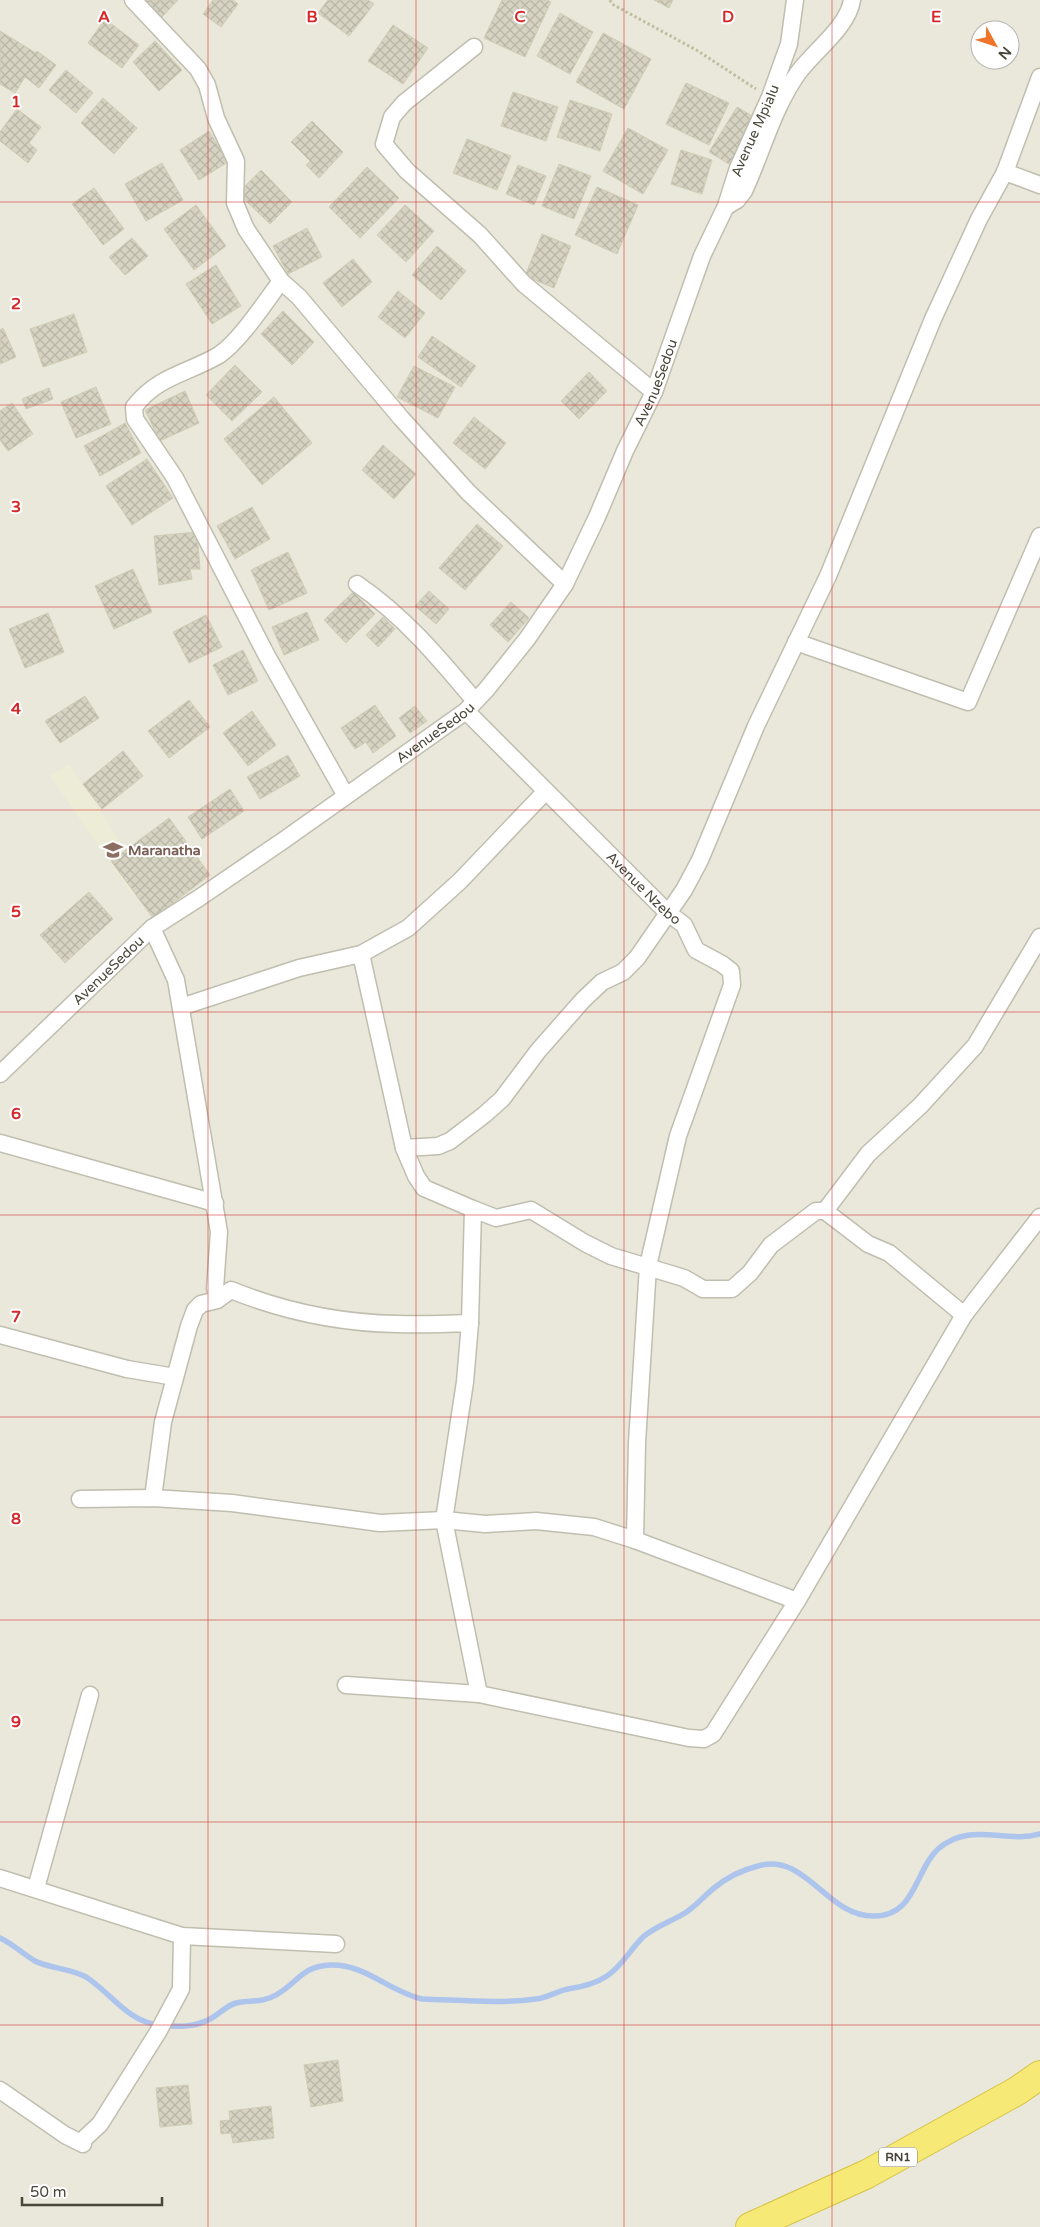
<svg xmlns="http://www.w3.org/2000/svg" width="1040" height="2227" font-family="'Varela Round',sans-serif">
<defs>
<pattern id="building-cross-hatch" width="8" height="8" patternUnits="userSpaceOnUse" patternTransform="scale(1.25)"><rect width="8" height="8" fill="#d6d3c2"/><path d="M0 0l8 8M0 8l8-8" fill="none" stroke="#b9b6a7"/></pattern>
</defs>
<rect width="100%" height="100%" fill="#f5f4ec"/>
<path fill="#e9e8da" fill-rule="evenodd" d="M0,0H1040V2227H0ZM980,30H1010V60H980Z"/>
<path fill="#edecd7" d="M69,764L149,886L133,896L50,776Z"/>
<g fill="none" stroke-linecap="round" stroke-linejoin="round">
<path stroke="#adc4ed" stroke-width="5.5" d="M0,1938C13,1944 23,1954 35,1961C51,1969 70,1968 86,1977C110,1992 127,2021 158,2025C175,2027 194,2028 210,2019C218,2015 226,2006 236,2003C249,2000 263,2003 276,1995C298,1983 301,1966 331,1965C365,1964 390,1992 422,1999C459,2000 499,2004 536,1999C547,1998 557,1991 568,1989C582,1987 595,1984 607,1976C622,1966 630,1950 643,1937C654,1927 672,1921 685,1913C696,1906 704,1896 714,1888C726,1878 742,1870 758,1866C806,1852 827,1917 874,1916C916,1916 915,1870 938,1849C970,1821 1005,1844 1040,1834"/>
</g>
<path fill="url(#building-cross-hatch)" stroke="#d1ccb5" d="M145,0H178L162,17Z
M213,0H233L238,4L221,27L203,14Z
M328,0H368L374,4L349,36L318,13Z
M502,0H547L551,2L525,57L484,38Z
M654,0H673L669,8Z
M560,13L593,32L570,74L537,56Z
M105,19L139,45L122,68L88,43Z
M393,25L428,48L403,84L368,61Z
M0,31L36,53L37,51L56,65L39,88L25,77L15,93L0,84Z
M603,33L651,59L624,109L576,82Z
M155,41L182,70L159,91L133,62Z
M66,70L93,93L76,113L49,90Z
M686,83L729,103L709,145L666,124Z
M513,92L558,107L546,141L501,126Z
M103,98L137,128L114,154L81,123Z
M570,100L612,114L600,151L557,137Z
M737,107L756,118L729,164L709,152Z
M17,109L41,127L29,143L37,150L28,163L0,141V132Z
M312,121L343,152L319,178L306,165L310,161L291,142Z
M628,128L668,150L643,194L603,171Z
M209,131L228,162L199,180L180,150Z
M467,139L511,156L497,190L453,173Z
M681,150L712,160L702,194L671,184Z
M162,163L183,200L146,221L125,184Z
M559,164L591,176L574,219L542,206Z
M518,165L546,176L534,205L506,194Z
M367,167L399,198L360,238L329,207Z
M261,170L292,202L270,224L238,193Z
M597,187L638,205L617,254L575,235Z
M94,188L124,229L103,245L72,204Z
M196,205L226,246L194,270L164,229Z
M405,205L434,231L406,262L377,235Z
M307,228L322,257L288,274L273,246Z
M542,234L571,246L554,288L525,276Z
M132,238L148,256L125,275L109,257Z
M437,246L466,271L441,300L412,275Z
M353,259L372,282L342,307L323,283Z
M216,265L241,306L212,324L186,284Z
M398,291L425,313L405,338L378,317Z
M283,311L314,342L292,365L261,334Z
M74,314L87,352L43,367L30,329Z
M3,328L16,357L0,364V330Z
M432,336L476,366L461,387L418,357Z
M235,365L262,392L232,421L206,395Z
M414,366L455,387L438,418L397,397Z
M589,372L607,391L579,419L561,401Z
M96,387L111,424L76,438L61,402Z
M49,388L53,399L26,409L22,399Z
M185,391L199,423L160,441L145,410Z
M274,397L312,443L262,485L224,439Z
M12,403L33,434L8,451L0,440V411Z
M474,417L506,443L485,469L453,443Z
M125,423L141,453L100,476L84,446Z
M383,445L416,474L394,499L362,470Z
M147,459L173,498L132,525L106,486Z
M252,507L270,539L235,559L217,526Z
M477,524L503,546L465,590L439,568Z
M197,532L200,569H190L192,579L159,585L154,536Z
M288,552L307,593L269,610L251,570Z
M133,569L152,612L114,629L95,586Z
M429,591L449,609L436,624L415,606Z
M353,592L375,614L346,643L324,620Z
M511,602L529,618L508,642L490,625Z
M307,612L319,640L284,655L272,627Z
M48,613L64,652L25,668L9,629Z
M206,615L222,647L189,663L173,632Z
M383,617L395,629L378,647L366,635Z
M243,650L258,681L228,695L213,665Z
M85,696L99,718L60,743L45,721Z
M189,700L210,727L169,758L148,731Z
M375,705L396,736L373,753L366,742L355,749L341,728Z
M415,706L427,721L410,733L399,718Z
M252,711L276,745L248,766L223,733Z
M123,751L143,776L102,809L83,784Z
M288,755L300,776L260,799L247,777Z
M230,789L244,811L202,839L188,817Z
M169,818L210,875L153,918L111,861Z
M89,892L113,919L65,963L40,935Z
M338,2060L343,2101L311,2107L304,2065Z
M188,2085L192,2124L160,2127L156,2088Z
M271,2106L274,2138L233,2143L231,2133L221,2134L220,2121L230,2120L229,2111Z"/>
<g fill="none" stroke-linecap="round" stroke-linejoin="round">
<defs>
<g id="street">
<path d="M133,0L198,69L207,85L216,118L236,161L235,203L246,229L281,281L299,297L401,418L468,492L565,584"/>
<path d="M474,47L404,103L392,117L384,144L407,171L480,235L524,284L654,392"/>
<path d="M1005,172L1040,77"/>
<path d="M727,206L737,200L744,191C762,152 773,108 798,73C814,51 848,27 852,0"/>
<path d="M281,281C266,301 240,341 219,355C189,373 157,376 134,407L135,419L175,478L267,656L346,796"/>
<path d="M357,584C404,616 439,658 475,701"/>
<path d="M796,642L968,702L1040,536"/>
<path id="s1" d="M466,711L668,913L684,925L696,950L722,964L731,971L732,985L678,1136L648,1266L637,1443L635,1540"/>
<path d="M152,928L176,980L219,1232L215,1288L217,1300L231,1290C283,1311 341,1323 397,1324C421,1325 446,1324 470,1323L465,1382L444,1520L479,1694"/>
<path d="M361,954L404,1148L416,1176L424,1188L473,1209L470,1323"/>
<path d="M181,1007L299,968L361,954L408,928L460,881L545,792"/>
<path id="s2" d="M0,1074L152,928L199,898L284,840L466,711L486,690L527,639L565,584L597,517L625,451L654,392L702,256L726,206L738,168L770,97L789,44L795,0"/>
<path d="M0,1143L215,1203"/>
<path d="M404,1148L438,1146L450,1141L484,1115L502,1099L538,1051L583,1000L602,982L623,972L637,958L684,890L700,860L756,726L828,576L933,319L979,219L1005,172L1040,185"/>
<path d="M473,1209L496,1218L531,1210L585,1243L611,1256L684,1278L703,1289H732L750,1273L771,1245L816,1211H825L868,1244L889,1253L964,1315"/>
<path d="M825,1211L868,1154L920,1106L975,1046L1040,937"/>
<path d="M0,1335L127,1369L175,1377"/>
<path d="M153,1498L163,1422L189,1326L195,1310L201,1304L217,1300"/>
<path d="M80,1499L153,1498L232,1503L380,1523L444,1520L485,1524L536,1521L594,1527L635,1540L797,1601"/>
<path d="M346,1685L479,1694L689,1738L704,1739L713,1734L797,1601L964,1315L1040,1217"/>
<path d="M0,1878L182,1936L336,1944"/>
<path d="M36,1888L90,1695"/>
<path d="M0,2090L65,2135L83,2144L84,2139L100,2124L158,2032L181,1989L182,1936"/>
</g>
<path id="highway" d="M750,2227L867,2174L1017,2091L1040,2075"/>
</defs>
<use href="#street" stroke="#c0beaf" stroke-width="19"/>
<use href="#highway" stroke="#d6c245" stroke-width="30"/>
<path stroke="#c1bda1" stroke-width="3" stroke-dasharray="2.5 2.5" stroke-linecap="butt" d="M610,0L612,4L698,51L756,89"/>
<use href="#street" stroke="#fff" stroke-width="16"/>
<use href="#highway" stroke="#f6e976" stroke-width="28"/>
</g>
<path fill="none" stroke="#d62828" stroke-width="1" stroke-opacity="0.55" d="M208,0V2227M416,0V2227M624,0V2227M832,0V2227M0,202H1040M0,405H1040M0,607H1040M0,810H1040M0,1012H1040M0,1215H1040M0,1417H1040M0,1620H1040M0,1822H1040M0,2025H1040"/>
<defs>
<symbol id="school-bare" viewBox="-9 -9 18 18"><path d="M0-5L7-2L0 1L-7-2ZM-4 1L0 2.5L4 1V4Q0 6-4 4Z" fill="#8d6e63" stroke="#fff" stroke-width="2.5" paint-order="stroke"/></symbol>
</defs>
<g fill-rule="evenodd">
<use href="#school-bare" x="99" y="836" width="28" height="28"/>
</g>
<g text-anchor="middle" stroke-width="4" stroke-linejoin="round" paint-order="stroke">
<rect fill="#fff" stroke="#807e75" stroke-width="1" x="879" y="2147.5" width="38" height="19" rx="4"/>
<g font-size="12" font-weight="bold" fill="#49473a">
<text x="898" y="2161">RN1</text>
</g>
<g font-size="14" fill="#49473a" stroke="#fff">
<text dy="5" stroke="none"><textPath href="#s2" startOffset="1246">Avenue Mpialu</textPath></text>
<text dy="5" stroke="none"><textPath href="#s2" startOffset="975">AvenueSedou</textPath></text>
<text dy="5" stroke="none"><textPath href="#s2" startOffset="555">AvenueSedou</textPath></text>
<text dy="5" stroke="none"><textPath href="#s1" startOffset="251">Avenue Nzebo</textPath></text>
<text dy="5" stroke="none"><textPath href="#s2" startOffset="150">AvenueSedou</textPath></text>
</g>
<g font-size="14" font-weight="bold" fill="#785e54" stroke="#fff" text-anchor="start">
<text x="128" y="855">Maranatha</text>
</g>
</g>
<g font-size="16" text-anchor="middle" font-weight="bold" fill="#d62828" stroke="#fff" stroke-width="4" stroke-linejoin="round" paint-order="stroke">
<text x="104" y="22">A</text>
<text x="312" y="22">B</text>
<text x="520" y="22">C</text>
<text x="728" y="22">D</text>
<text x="936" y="22">E</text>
<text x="16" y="107">1</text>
<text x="16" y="309">2</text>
<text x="16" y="512">3</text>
<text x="16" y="714">4</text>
<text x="16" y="917">5</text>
<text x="16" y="1119">6</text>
<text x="16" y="1322">7</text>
<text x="16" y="1524">8</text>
<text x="16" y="1727">9</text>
</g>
<g transform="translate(995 45) rotate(130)"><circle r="24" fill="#ffffff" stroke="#b6b5b0"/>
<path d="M0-4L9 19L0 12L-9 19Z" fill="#ee742a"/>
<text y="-8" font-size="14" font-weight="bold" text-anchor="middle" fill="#49473a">N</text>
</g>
<path d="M22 2197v8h140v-8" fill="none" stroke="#49473a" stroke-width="2.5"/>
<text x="30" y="2197" font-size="15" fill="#49473a" stroke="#ffffff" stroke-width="4" paint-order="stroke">50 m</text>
</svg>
